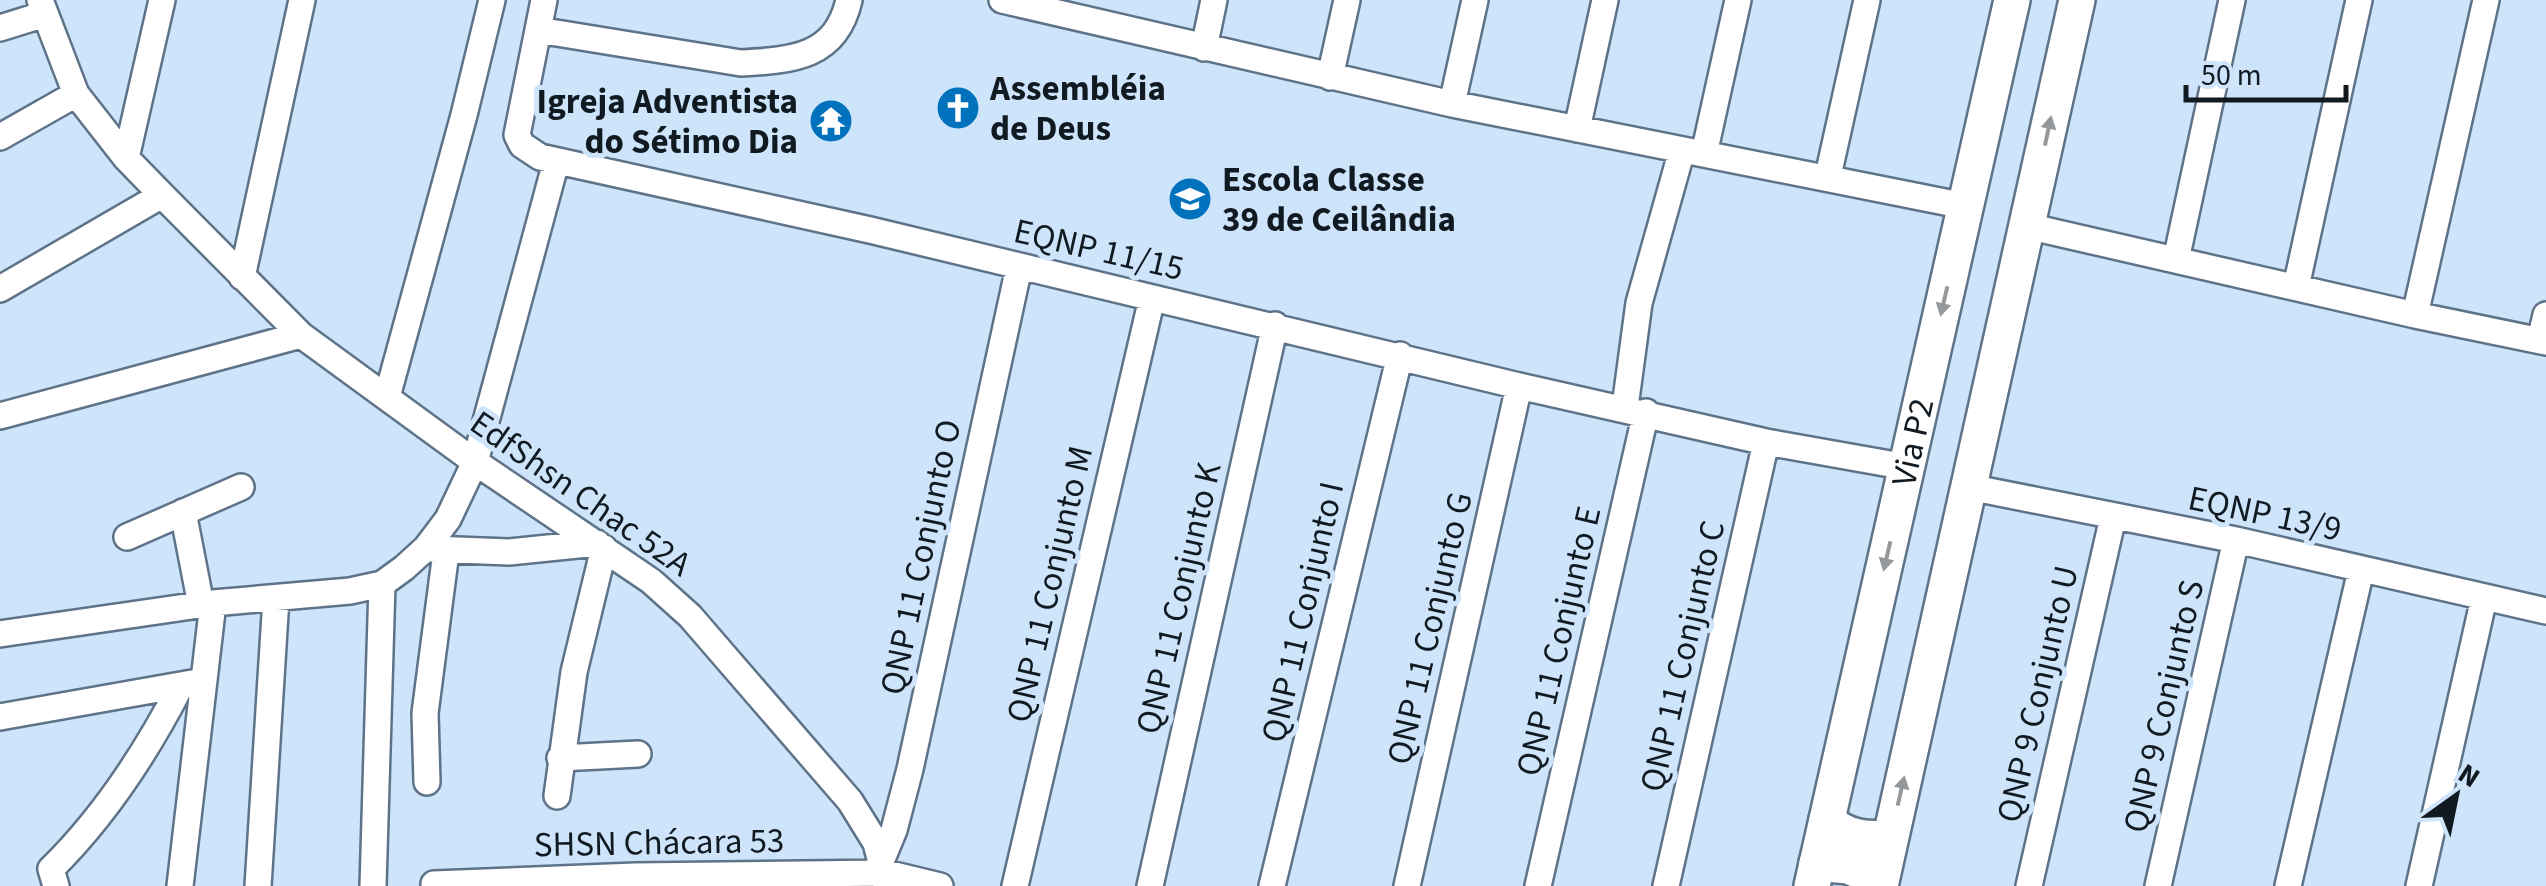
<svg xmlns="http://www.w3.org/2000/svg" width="2546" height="886" font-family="'Source Sans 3',sans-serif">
<rect width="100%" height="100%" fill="#cde4fb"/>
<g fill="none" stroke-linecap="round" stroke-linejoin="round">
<defs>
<path id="street" d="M40,0L76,94L126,158L162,195L301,335L475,462L651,581L690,616L850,801L876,843L887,886
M544,0L517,135L522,145L540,157L870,230L1519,386L1766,442L1907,467
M1002,0L1452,104L1965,206
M0,28L45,14
M538,30L741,63C794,60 836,57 849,0
M1204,48L1214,0
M1330,77L1347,0
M1452,104L1475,0
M1577,129L1605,0
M0,137L76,94
M1704,154L1738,0
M126,158L162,0
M1828,176L1867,0
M2027,226L2415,315L2546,342
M2176,260L2232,0
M242,277L302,0
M2296,287L2359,0
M0,289L162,195
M2415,315L2486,0
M2540,340L2546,315
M387,397L464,115L492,0
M1625,407L1639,303L1682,150
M0,416L301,335
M1969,487L2236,540L2546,611
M183,512L201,605
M127,537L241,487
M431,549L509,552L597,543
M0,634L213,603L350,591L382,584L404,568L426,548L448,519L475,462L556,162
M0,717L192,683
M560,758L638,754
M427,782L425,713L446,552
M557,796L574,672L604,548
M882,859L894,830L910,769L1019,267
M434,884L635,876L886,873L940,886
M56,886L51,869C104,817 147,751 181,685
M180,886L213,603
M258,886L276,598
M373,886L382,584
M1015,886L1152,298
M1150,886L1275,325
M1272,886L1400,355
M1407,886L1519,386
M1538,886L1646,412
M1666,886L1766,442
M2029,886L2113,517
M2158,886L2236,540
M2288,886L2361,570
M2419,886L2484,598"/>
<g id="secondary">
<path d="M1827,820C1845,838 1866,840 1890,838"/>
<path d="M1817,863L1848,866L1881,880"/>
<path id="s1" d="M1812,886L2012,0"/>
<path d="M1880,886L2077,0"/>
</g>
</defs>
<use href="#street" stroke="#5e7387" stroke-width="30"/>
<use href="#secondary" stroke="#5e7387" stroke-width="40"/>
<use href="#street" stroke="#fff" stroke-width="25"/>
<use href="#secondary" stroke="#fff" stroke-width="35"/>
</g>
<defs><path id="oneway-solid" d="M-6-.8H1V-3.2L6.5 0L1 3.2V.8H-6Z" transform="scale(2.5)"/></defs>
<g fill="#94989b">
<use href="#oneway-solid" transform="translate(2048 131) rotate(-78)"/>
<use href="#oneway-solid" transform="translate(1944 301) rotate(103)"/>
<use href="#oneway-solid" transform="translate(1887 556) rotate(103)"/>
<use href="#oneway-solid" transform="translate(1901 791) rotate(-77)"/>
</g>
<defs>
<symbol id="church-disc" viewBox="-11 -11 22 22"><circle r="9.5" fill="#0071bc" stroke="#cde4fb"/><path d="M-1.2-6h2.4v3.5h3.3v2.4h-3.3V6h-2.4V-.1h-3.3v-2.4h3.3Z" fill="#fff"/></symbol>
<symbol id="temple-disc" viewBox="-11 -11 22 22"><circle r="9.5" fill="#0071bc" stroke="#cde4fb"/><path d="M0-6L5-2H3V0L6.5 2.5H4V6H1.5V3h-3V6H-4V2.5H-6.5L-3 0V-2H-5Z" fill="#fff"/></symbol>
<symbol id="school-disc" viewBox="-11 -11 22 22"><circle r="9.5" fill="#0071bc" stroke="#cde4fb"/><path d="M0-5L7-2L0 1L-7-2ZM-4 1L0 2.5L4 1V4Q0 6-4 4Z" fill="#fff"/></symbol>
</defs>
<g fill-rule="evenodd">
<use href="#church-disc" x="933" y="83" width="50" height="50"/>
<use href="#temple-disc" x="806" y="96" width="50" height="50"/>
<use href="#school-disc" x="1165" y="174" width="50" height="50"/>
</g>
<g text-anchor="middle" stroke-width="10" stroke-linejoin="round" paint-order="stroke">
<g font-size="35" font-weight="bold" fill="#111921" stroke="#cde4fb" text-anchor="start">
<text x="990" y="100">Assembléia<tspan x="990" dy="40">de Deus</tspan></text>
<text x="798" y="113" text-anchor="end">Igreja Adventista<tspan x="798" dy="40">do Sétimo Dia</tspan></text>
<text x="1222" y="191">Escola Classe<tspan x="1222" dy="40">39 de Ceilândia</tspan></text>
</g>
<g font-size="35" fill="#111921" stroke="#cde4fb">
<text transform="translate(1099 249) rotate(13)" y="12">EQNP 11/15</text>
<text dy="12" stroke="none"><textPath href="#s1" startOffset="455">Via P2</textPath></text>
<text transform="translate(581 493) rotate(35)" y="12">EdfShsn Chac 52A</text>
<text transform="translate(2265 513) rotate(12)" y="12">EQNP 13/9</text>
<text transform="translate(920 557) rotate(-78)" y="12">QNP 11 Conjunto O</text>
<text transform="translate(1049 584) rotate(-77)" y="12">QNP 11 Conjunto M</text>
<text transform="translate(1178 598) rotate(-77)" y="12">QNP 11 Conjunto K</text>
<text transform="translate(1302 612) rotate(-77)" y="12">QNP 11 Conjunto I</text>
<text transform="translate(1429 628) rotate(-77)" y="12">QNP 11 Conjunto G</text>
<text transform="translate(1558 641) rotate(-77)" y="12">QNP 11 Conjunto E</text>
<text transform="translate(1682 656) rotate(-77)" y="12">QNP 11 Conjunto C</text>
<text transform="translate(2037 694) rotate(-77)" y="12">QNP 9 Conjunto U</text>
<text transform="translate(2163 706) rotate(-77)" y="12">QNP 9 Conjunto S</text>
<text transform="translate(659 842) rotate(-1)" y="12">SHSN Chácara 53</text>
</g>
</g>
<g transform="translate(2456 796) rotate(33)" stroke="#cde4fb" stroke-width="8" paint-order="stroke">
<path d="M0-8L18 38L0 25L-18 38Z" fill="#111921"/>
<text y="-15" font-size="28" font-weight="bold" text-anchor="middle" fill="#111921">N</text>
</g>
<path d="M2186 85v15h160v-15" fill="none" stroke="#111921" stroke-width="5"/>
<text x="2201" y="85" font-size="30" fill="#111921" stroke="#cde4fb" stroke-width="8" paint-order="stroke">50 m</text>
</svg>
